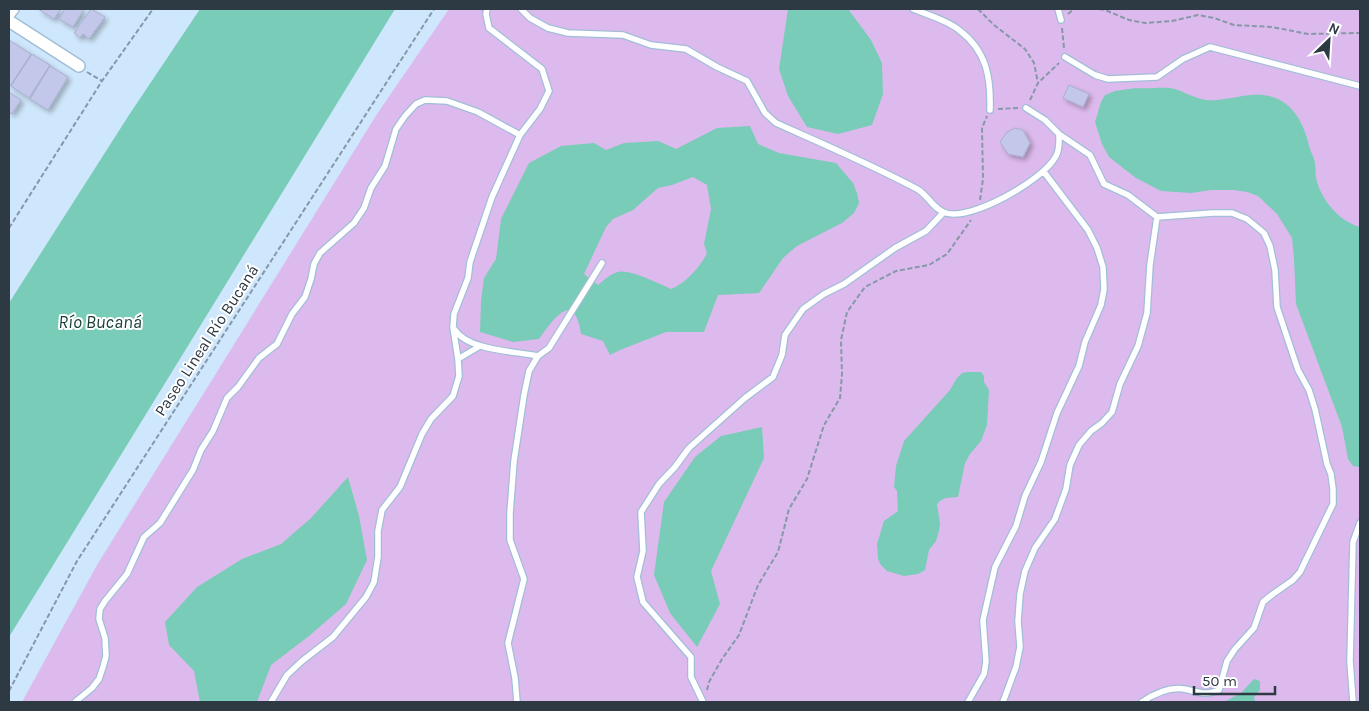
<svg xmlns="http://www.w3.org/2000/svg" width="1369" height="711" font-family="Karla,sans-serif">
<defs>
<filter id="shadow"><feDropShadow dx="3" dy="3" stdDeviation="2.5" flood-color="#0004"/></filter>
</defs>
<rect width="100%" height="100%" fill="#cfe7fc"/>
<path fill="#ddbaed" d="M449,9H1360V702H22L97,565L377,114Z"/>
<path fill="#79ccb7" fill-rule="evenodd" d="M200,9H395L9,637V303L129,115Z
M788,9H848L871,40L882,63L883,94L872,125L838,134L807,127L788,96L779,69Z
M1136,88C1147,89 1160,87 1170,88C1183,90 1194,99 1207,100C1230,102 1254,88 1278,99C1298,109 1305,129 1310,149C1311,152 1313,156 1314,159C1316,165 1315,172 1316,178C1321,200 1339,221 1360,227V467L1353,466L1348,459L1342,427L1296,304L1294,259L1292,238L1277,214L1258,196L1247,192L1234,190H1211L1191,193L1161,191L1136,178L1109,157L1102,144L1095,122L1101,102L1105,95L1115,91Z
M750,126L758,144L779,153L836,163L853,183L857,193L859,203L854,213L842,223L797,246L783,258L759,293L718,295L704,332H666L620,350L610,355L603,341L581,334C574,288 553,320 539,339L513,342L480,332L481,301L484,278L496,259L501,219L529,163L561,146L594,143L606,150L624,143L658,141L676,149L717,128ZM693,177L707,185L711,209L704,244L707,253C701,266 685,284 671,289C659,284 630,269 618,272C611,273 603,281 598,285L584,274L606,227L613,219L633,210L658,188L672,185Z
M968,372H981L984,376V382L989,390L987,425L981,441L970,454L965,463L958,497C949,498 944,496 937,504L940,523L939,531L936,541L929,550L925,570L918,574L904,576L887,571L881,565L878,559L877,544L884,521L898,511L897,491L894,487L896,466L904,441L950,390L957,378L962,373Z
M762,427L764,458L711,571L720,604L697,647L670,613L654,575L664,502L695,457L721,436Z
M348,477L359,516L367,560L346,604L309,636L271,665L257,702H200L194,671L169,645L165,622L197,587L242,559L281,544L311,518Z
M1254,679L1260,681V690L1254,697L1255,702H1224L1241,693Z"/>
<path fill="#c3c7e9" stroke="#a9adce" filter="url(#shadow)" d="M38,9H61L54,19Z
M65,9H84L73,27L59,19Z
M91,9L105,17L89,39L83,34L80,38L74,33Z
M9,40L31,54L11,85L9,84Z
M32,54L50,65L29,98L11,86Z
M50,66L68,77L48,110L30,99Z
M1069,85L1089,94L1083,107L1063,98Z
M9,92L21,100L12,114L9,112Z
M1015,128L1023,130L1030,143L1023,157L1008,154L1000,142L1007,132Z"/>
<g fill="none" stroke-linecap="round" stroke-linejoin="round">
<defs>
<path id="lane" d="M521,9L530,18L548,28L568,33L623,35L651,45L686,49L717,67L747,81L765,113L776,123C823,144 872,165 917,189C928,195 934,210 946,213C971,221 1044,180 1056,156C1060,149 1059,142 1059,134L1045,120L1026,108
M913,9C928,15 947,20 959,30C987,51 991,78 990,110
M1058,9L1061,20
M1065,57L1095,75L1108,79L1157,77L1183,59L1210,47L1360,86
M1059,134L1090,155L1104,184L1128,195L1157,217L1213,213H1232L1247,219L1264,233L1270,246L1275,270L1277,307L1298,370L1309,390L1315,409L1327,464L1331,474L1333,489V504L1300,572L1293,580L1273,594L1263,602L1254,628L1235,649L1227,661L1219,690C1204,696 1199,692 1184,689C1170,687 1154,694 1142,702
M455,330C469,351 515,351 538,356L549,348L602,263
M458,359L480,346
M75,702L92,688L99,679L103,667L106,656L105,638L99,619L100,609L105,601L127,574L144,537L160,523L193,470L201,450L213,431L227,398L238,387L259,358L277,344L292,314L305,297L311,279L314,264L320,253L354,223L364,208L371,188L385,166L396,129L405,116L416,104L425,100L447,101L478,112L520,135
M271,702L287,675L302,661L333,637L366,597L374,582L378,557V531L382,510L400,487L422,434L431,419L453,396L459,376L458,359L453,327L454,314L468,278L470,262L492,197L520,135L540,109L549,91L542,69L489,28L486,14L487,9
M517,702L515,678L508,643L524,579L510,540V513L514,461L524,395L529,371L538,356
M703,702L691,677V657L643,602L637,577L643,551L641,512L659,484L675,467L689,448L745,398L773,377L782,355L785,335L803,309L824,294L844,284L895,248L926,231L943,213
M968,702L984,674L986,662L983,620L995,567L1016,526L1025,496L1041,462L1057,413L1079,366L1085,342L1101,305L1104,289L1103,267L1097,248L1088,230L1044,172
M1003,702L1016,667L1020,647L1018,621L1020,594L1025,571L1035,548L1055,519L1066,489L1070,465L1079,445L1091,431L1102,423L1112,412L1120,384L1138,346L1147,313L1150,265L1157,217
M1353,702L1350,661L1353,542L1360,523"/>
<path id="street" d="M9,14L13,9
M9,21L79,66"/>
</defs>
<use href="#lane" stroke="#a1bed7" stroke-width="8"/>
<use href="#street" stroke="#a1bed7" stroke-width="14"/>
<path stroke="#8698a8" stroke-width="2" stroke-dasharray="5 2.5" stroke-linecap="butt" d="M978,9L994,25L1025,49L1034,63L1038,83
M1099,9L1105,10L1129,20L1145,23L1172,21L1198,15L1214,18L1234,25L1272,27L1308,34L1360,33
M1068,14L1074,9
M1062,28L1064,48
M87,72L102,81
M1030,100L1038,83L1059,63
M998,109L1018,108
M980,200L983,179L982,128L987,116
M9,228L102,81L153,9
M707,690L709,682L722,659L739,635L758,585L778,552L789,509L807,479L824,425L840,398L842,374L841,340L847,312L865,287L896,271L929,265L947,254L971,220
M9,691L77,561L434,9"/>
<use href="#lane" stroke="#fff" stroke-width="5.5"/>
<use href="#street" stroke="#fff" stroke-width="11"/>
</g>
<g text-anchor="middle" stroke-width="4" stroke-linejoin="round" paint-order="stroke">
<g font-size="16" fill="#2d3943" stroke="#fff">
<text transform="translate(206 340) rotate(-57)" y="6">Paseo Lineal Río Bucaná</text>
</g>
<g font-size="18" font-style="italic" fill="#194037" stroke="#fff">
<text x="100" y="328">Río Bucaná</text>
</g>
</g>
<rect width="1369" height="711" fill="none" stroke="#2d3943" stroke-width="20"/>
<g transform="translate(1329 40) rotate(25)" stroke="#ffffff" stroke-width="4" paint-order="stroke">
<path d="M0-4L9 19L0 12L-9 19Z" fill="#2d3943"/>
<text y="-8" font-size="14" font-weight="bold" text-anchor="middle" fill="#2d3943">N</text>
</g>
<path d="M1194 686v8h81v-8" fill="none" stroke="#2d3943" stroke-width="2.5"/>
<text x="1202" y="686" font-size="15" fill="#2d3943" stroke="#ffffff" stroke-width="4" paint-order="stroke">50 m</text>
</svg>
